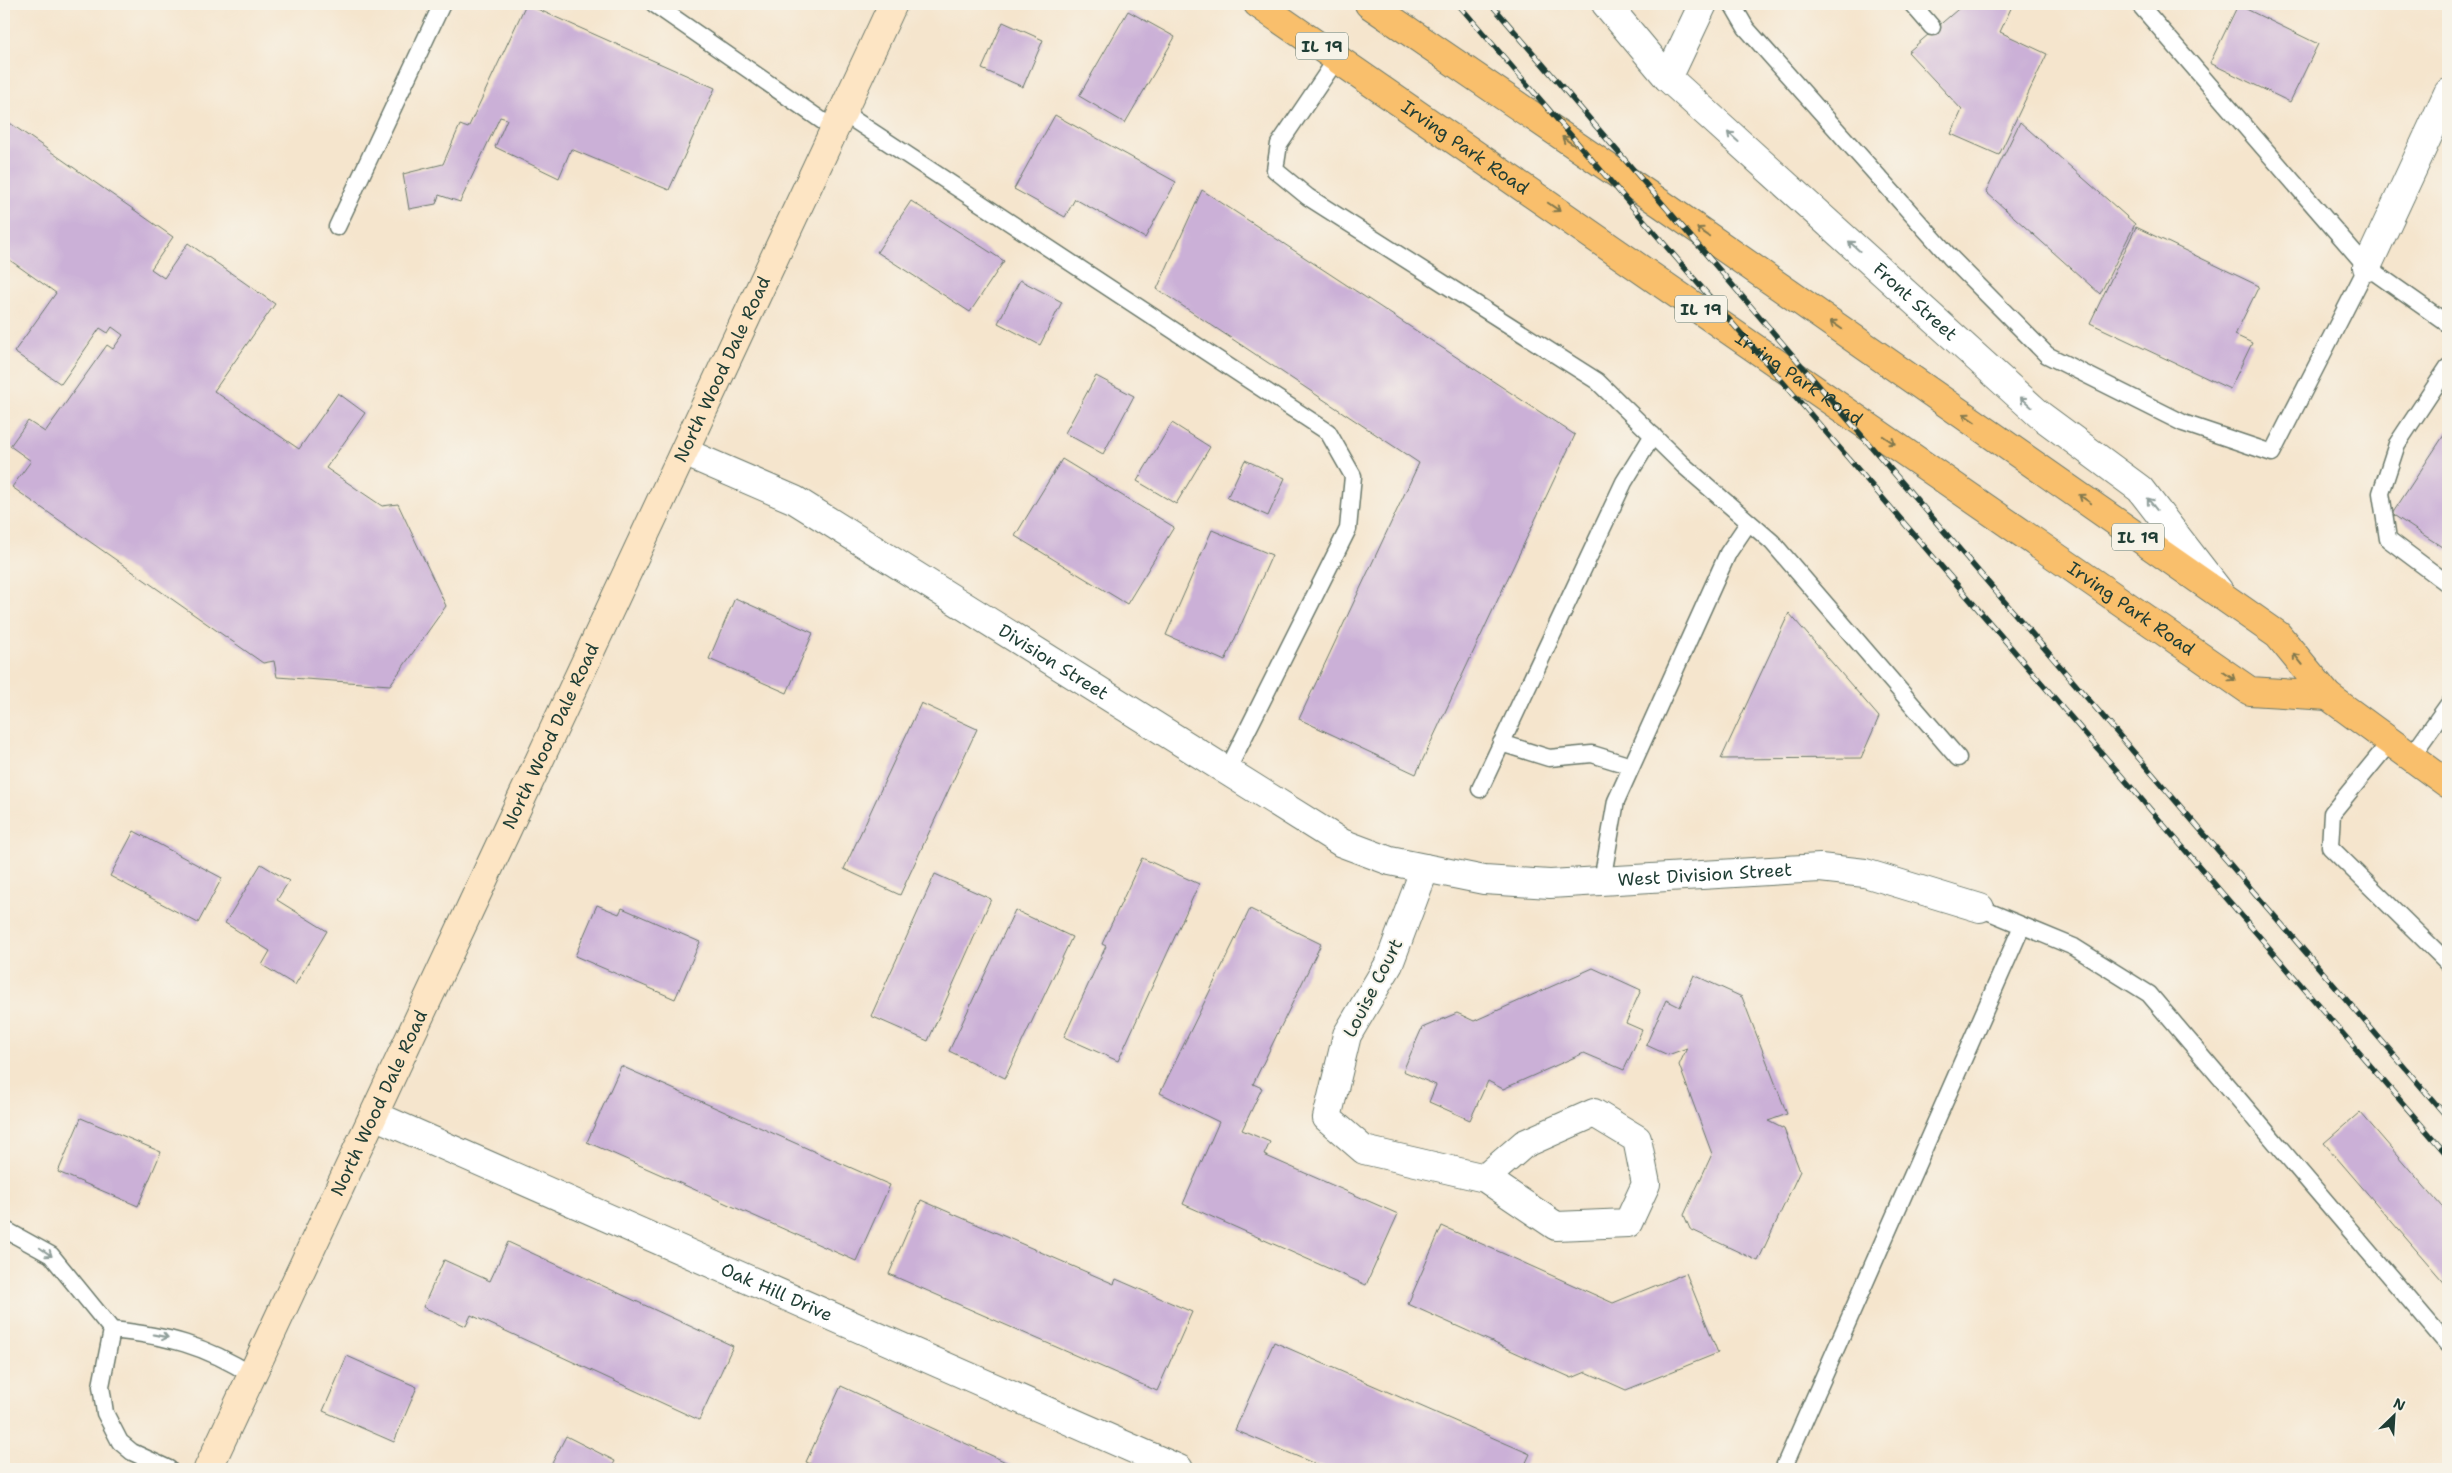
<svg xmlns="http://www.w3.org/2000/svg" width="2452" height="1473" font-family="'Shantell Sans',sans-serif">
<rect width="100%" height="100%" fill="#f7f3e8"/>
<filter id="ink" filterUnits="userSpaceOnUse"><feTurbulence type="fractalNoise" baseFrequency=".02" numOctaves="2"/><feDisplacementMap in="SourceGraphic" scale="10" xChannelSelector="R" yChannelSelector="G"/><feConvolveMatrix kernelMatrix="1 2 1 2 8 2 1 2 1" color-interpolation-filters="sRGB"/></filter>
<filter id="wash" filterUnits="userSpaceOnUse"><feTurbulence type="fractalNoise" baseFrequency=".0096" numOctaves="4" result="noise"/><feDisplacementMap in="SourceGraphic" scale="20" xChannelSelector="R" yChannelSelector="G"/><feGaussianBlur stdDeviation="1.12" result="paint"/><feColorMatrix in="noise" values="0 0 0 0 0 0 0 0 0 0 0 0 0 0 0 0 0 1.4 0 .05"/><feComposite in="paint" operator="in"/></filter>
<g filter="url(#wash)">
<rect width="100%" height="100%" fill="#f5e5cd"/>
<g id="blocks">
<path fill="#cbb0d7" d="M526,4L715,88L669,190L571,149L559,178L495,147L507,119L500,117L460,202L439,195L436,204L409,209L403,174L443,164L460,125L468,128Z
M1964,4H2013L2000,32L2047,54L1999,155L1951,134L1962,110L1908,52Z
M2238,5L2318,44L2290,102L2210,63Z
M1128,11L1175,37L1125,123L1079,96Z
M1003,22L1043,40L1023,87L982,69Z
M1055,115L1176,182L1145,238L1075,199L1065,217L1014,189Z
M4,119L173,237L151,269L164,278L188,243L275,304L214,391L299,449L338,393L365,413L326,468L382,506L398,504L446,606L390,685L277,677L274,661L263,663L12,487L31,461L10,446L28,421L45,432L107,345L113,349L123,335L112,327L108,333L100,328L61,384L14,352L56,293L4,256Z
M2020,122L2135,224L2100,294L1986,192Z
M1202,190L1575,435L1416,774L1299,719L1419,463L1157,289Z
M911,201L1004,261L970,312L877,252Z
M2136,227L2259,286L2235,335L2252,343L2230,389L2090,323Z
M1020,280L1062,302L1040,345L998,323Z
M1096,376L1134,396L1103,454L1065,433Z
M1172,423L1210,447L1176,504L1137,481Z
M2448,429V551L2392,514Z
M1062,459L1174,527L1127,604L1015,536Z
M1245,460L1285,478L1268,516L1227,498Z
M1212,530L1272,555L1225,661L1166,635Z
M735,598L813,633L787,693L709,659Z
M1789,613L1879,717L1861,758L1721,759Z
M921,703L977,729L900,895L844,869Z
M134,831L222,878L198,923L110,876Z
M1142,858L1199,884L1118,1061L1064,1037L1106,946L1102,944Z
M261,864L289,881L277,900L327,931L295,985L262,965L270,951L225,923Z
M935,874L991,899L928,1041L871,1016Z
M597,905L619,914L622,908L700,942L675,999L575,956Z
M1250,909L1321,944L1253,1084L1262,1088L1242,1130L1270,1142L1264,1155L1398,1214L1366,1285L1183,1204L1219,1122L1160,1093Z
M1015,910L1072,937L1005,1078L949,1051Z
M1593,968L1641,990L1626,1023L1642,1030L1624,1070L1584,1053L1503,1089L1488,1081L1470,1120L1429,1102L1436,1085L1403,1071L1422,1028L1457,1013L1474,1021Z
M1694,975L1742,997L1787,1114L1768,1121L1784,1129L1800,1171L1758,1261L1690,1229L1684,1215L1712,1154L1679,1065L1687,1048L1668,1055L1646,1045L1666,1000L1680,1007Z
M621,1066L890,1185L856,1261L587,1142Z
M2360,1112L2448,1214V1287L2324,1143Z
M81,1118L161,1152L138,1206L58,1172Z
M921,1200L1114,1284L1116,1279L1192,1312L1157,1391L889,1274Z
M1442,1226L1613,1303L1686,1273L1718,1353L1626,1390L1586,1372L1572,1378L1408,1304Z
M508,1242L733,1346L699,1420L471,1315L466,1326L423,1307L444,1260L490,1281Z
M1274,1342L1530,1454L1523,1469H1327L1235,1430Z
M347,1356L417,1387L394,1442L323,1411Z
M841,1386L1021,1469H823L806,1462Z
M566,1436L615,1461L611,1469H549Z"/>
</g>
</g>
<g filter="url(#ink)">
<use href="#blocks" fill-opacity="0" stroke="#6a786a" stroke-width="1"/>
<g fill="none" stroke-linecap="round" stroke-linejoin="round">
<defs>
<path id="lane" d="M654,4L834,129
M1732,4L1746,28L1950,257L2047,355L2183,423L2272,453L2367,267
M1912,4L1932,27
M2139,4L2367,267L2448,324
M1338,57L1279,144L1275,170L1308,197L1597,381L1683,465L1772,542L1958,758
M842,112L1328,432L1353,476L1348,529L1227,771
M337,227L442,4
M2448,367L2397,444L2381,493L2388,539L2448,584
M2390,742L2332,813L2330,847L2448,963
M1501,743L1549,758L1592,754L1631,766
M2411,757L2448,705
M1480,789L1624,482L1653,435
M1602,881L1616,801L1728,553L1749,522
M1980,908L2074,947L2149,994L2448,1345
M4,1229L51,1255L112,1330C168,1336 204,1345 252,1375
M112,1330L101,1386L105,1413L120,1442L132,1452L169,1469
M1783,1469L2022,926"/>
<g id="street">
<path id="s1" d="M1606,4L1668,78L2040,415L2140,489L2219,591"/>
<path d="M1668,78L1703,4"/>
<path d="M2367,267L2448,93"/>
<path id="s2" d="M684,452L795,500L1342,843L1390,861L1484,880L1550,884L1820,868L1865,873L1980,908"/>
<path d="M1425,868L1389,964L1347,1035L1327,1118L1364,1150L1485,1178L1556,1226L1628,1223L1646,1184L1637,1139L1594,1113L1524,1144L1485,1178"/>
<path id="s3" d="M374,1115L1179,1469"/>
</g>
<g id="secondary">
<path id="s4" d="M208,1469L893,4"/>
</g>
<g id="primary">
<path id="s5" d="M1258,4L2250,691L2328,696"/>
<path d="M1369,4L1663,205L2278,635L2328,696L2448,784"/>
</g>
</defs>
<use href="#lane" stroke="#6a786a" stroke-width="19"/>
<use href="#street" stroke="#6a786a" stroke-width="30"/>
<use href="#secondary" stroke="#6a786a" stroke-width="30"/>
<use href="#primary" stroke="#6a786a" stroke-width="30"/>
<use href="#lane" stroke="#fff" stroke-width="16"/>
<use href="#street" stroke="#fff" stroke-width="28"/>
<use href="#secondary" stroke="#fde5c4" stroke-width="28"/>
<use href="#primary" stroke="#f9bf6c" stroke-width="28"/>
<defs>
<path id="rail" d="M1458,4L2448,1156
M1491,4L2448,1118"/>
</defs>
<use href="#rail" stroke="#1f3d34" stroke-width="5.5"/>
<use href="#rail" stroke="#f7f3e8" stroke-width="4" stroke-dasharray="11" stroke-linecap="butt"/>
</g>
<defs><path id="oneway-shaft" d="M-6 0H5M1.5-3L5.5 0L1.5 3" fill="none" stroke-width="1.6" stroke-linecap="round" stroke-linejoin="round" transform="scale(1.25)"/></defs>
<g stroke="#8f9e9a">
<use href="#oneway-shaft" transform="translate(1733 137) rotate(-138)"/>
<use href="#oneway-shaft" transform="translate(1854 246) rotate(-138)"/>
<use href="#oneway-shaft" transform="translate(2026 402) rotate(-138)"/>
<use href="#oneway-shaft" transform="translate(2152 504) rotate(-128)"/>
<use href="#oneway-shaft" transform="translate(46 1252) rotate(35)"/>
<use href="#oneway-shaft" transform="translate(161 1336) rotate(12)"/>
</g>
<g stroke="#81784d">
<use href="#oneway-shaft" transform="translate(1568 141) rotate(-145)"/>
<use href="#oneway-shaft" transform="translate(1554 207) rotate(35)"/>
<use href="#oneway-shaft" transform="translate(1703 232) rotate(-145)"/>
<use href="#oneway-shaft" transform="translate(1836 325) rotate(-145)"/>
<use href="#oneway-shaft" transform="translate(1969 418) rotate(-145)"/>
<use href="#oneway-shaft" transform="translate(1889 440) rotate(34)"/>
<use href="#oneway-shaft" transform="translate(2085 499) rotate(-145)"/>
<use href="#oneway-shaft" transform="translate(2298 659) rotate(-129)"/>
<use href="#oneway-shaft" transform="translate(2229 676) rotate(35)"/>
</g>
</g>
<g text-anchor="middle" stroke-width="4" stroke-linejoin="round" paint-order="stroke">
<g fill="#f7f3e8" stroke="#60746a" stroke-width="1">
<rect x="1296" y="32.5" width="52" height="27" rx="4"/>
<rect x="1675" y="295.5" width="52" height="27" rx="4"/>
<rect x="2112" y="523.5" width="52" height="27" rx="4"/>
</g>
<g font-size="16" font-weight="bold" fill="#1f3d34">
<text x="1322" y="52">IL 19</text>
<text x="1701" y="315">IL 19</text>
<text x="2138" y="543">IL 19</text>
</g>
<g font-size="18" fill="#1f3d34" stroke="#f7f3e8">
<text dy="6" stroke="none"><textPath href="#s5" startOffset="252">Irving Park Road</textPath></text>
<text dy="6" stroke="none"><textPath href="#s1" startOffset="430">Front Street</textPath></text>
<text dy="6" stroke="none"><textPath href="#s4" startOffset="1214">North Wood Dale Road</textPath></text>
<text dy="6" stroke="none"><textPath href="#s5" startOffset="658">Irving Park Road</textPath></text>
<text dy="6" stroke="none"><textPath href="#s5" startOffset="1062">Irving Park Road</textPath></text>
<text dy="6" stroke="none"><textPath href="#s2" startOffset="426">Division Street</textPath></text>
<text dy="6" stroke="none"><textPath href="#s4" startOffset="809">North Wood Dale Road</textPath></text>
<text dy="6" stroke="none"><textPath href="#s2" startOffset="1135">West Division Street</textPath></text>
<text transform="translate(1373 988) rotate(-63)" y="6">Louise Court</text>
<text dy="6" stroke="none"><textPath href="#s4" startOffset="404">North Wood Dale Road</textPath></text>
<text dy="6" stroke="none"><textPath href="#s3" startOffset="440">Oak Hill Drive</textPath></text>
</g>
</g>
<rect width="2452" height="1473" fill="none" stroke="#f7f3e8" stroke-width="20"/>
<g transform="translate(2394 1416) rotate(25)" stroke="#f7f3e8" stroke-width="4" paint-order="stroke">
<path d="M0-4L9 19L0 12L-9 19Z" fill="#1f3d34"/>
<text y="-8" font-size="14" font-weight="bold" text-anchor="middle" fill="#1f3d34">N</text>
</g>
</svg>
